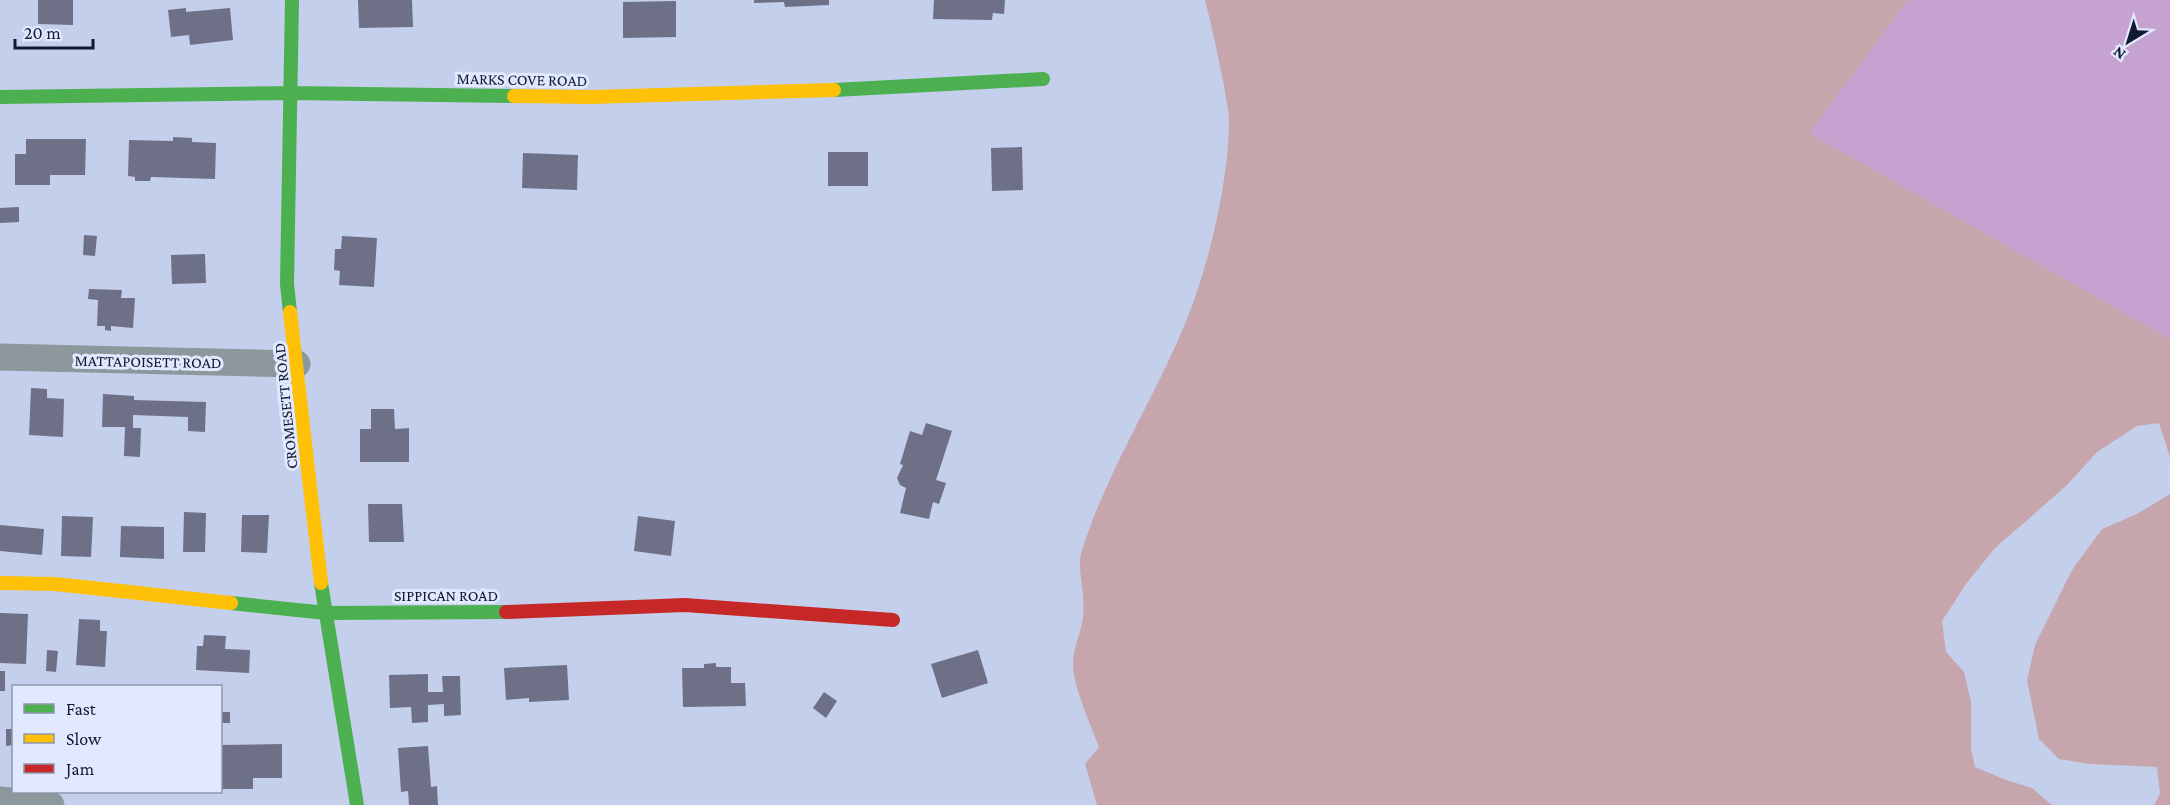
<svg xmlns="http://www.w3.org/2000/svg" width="2170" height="805" font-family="'Crimson Pro',serif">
<rect width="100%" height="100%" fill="#c4cfec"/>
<path fill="#c6a5ac" d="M1205,0H1933L2170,287V457L2159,423L2137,426L2097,452L2067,485L1995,548L1966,584L1942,621L1946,652L1964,672L1971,702V749L1975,767L2006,780L2032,788L2052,805H1097L1085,764L1099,747C1091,726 1074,688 1073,666C1073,646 1081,634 1083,617C1086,599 1077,567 1081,554C1106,471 1155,399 1187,319C1209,264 1228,184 1229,124C1229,110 1225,94 1223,80C1217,53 1212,26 1205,0Z
M2170,494V805H2154L2160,794L2157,767L2090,764L2059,759L2039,739L2027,680L2035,645L2072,570L2102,529L2137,514Z"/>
<path fill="#c6a2d0" d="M1908,0H2170V339L1809,133Z"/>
<path fill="#6e7088" d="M38,0H73V25L38,24Z
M358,0H412L413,27L359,28Z
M754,0H829V5L785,7L784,2L754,3Z
M934,0H1005L1004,14L993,13L992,20L933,19Z
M676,1V37L623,38V2Z
M186,8V12L230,8L233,40L190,45L189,35L171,37L168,10Z
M173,137L192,138V142L216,143L215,179L151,177L150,181H135V177L128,176L129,140L173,141Z
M26,139H86L85,175H50V185H15V154H26Z
M1022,147L1023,190L992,191L991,148Z
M828,152H868V186H828Z
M523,153L578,155L577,190L522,188Z
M19,207V222L0,223V208Z
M84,235L97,236L95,256L83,255Z
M342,236L377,238L374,287L339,285L340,271L334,270L335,249H341Z
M205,254L206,283L172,284L171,255Z
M89,289L122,290L121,298H135L133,328L111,326V331L105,330V326H97L98,300L88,299Z
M31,388L47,389V398L64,399L63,437L29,435Z
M103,394L134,396V400L206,402L205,432L188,431V417L133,415V428H141L140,457L124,456L125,427H102Z
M371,409H394L395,429L409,428V462H360V429H371Z
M926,423L952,431L936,480L946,483L939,504L933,502L929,519L900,513L906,488L900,485L897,478L903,465L900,464L910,431L922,435Z
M368,504H402L404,542H369Z
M184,512L206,513L205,552H183Z
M242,515H269L267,553L241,552Z
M62,516L93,517L91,557L61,556Z
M638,516L675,521L671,556L634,551Z
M0,525L44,529L42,555L0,551Z
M121,526L164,527V559L120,557Z
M0,613L28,614L26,664L0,663Z
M79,619L100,620V631H107L105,667L76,665Z
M204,635L226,636L225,649L250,650L249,673L196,670L197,646H203Z
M47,650L58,651L56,672L46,671Z
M978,650L988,683L942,698L931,664Z
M716,663V667H731V683H745L746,706L683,707L682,668H704V664Z
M567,665L569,700L529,702V698L506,700L504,668Z
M0,671H5V691H0Z
M428,674V692H443L442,676H460L461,715L444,716V704L428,705V722L412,723L411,707L390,708L389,675Z
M824,692L837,701L826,718L813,708Z
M220,712H230V723H220Z
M6,729H14V745L6,746Z
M282,744V778H253V789H222L221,745Z
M428,746L431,787L437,786L438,805H409L408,791L401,792L398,748Z"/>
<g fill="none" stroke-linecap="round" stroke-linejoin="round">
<path stroke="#8c989c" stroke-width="27" d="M0,357L297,364
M0,800L51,805"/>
<path stroke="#4caf50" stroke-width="14" d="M834,90L1043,79
M0,97L291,93L514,96
M290,312L287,284L292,0
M321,583L357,805
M231,603L326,613L506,612"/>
<path stroke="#ffc107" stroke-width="14" d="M514,96L591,97L834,90
M290,312L321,583
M0,583L55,584L231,603"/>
<path stroke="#c62828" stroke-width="14" d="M506,612L685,605L893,620"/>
</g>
<g text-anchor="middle" stroke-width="6" stroke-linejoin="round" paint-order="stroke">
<g font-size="16" fill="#141a2e" stroke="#e0e9ff">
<text transform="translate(522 79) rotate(1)" y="6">MARKS COVE ROAD</text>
<text transform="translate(148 361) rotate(1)" y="6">MATTAPOISETT ROAD</text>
<text transform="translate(285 406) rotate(-96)" y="6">CROMESETT ROAD</text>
<text x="446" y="601">SIPPICAN ROAD</text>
</g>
</g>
<rect x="12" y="685" width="210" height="108" fill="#e0e9ff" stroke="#8e96ab" stroke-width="1.5"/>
<rect x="24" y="704" width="30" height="9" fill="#4caf50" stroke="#8e96ab" stroke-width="1.5"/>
<text x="66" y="715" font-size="18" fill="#141a2e">Fast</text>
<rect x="24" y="734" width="30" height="9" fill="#ffc107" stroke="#8e96ab" stroke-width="1.5"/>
<text x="66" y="745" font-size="18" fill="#141a2e">Slow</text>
<rect x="24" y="764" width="30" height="9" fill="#c62828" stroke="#8e96ab" stroke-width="1.5"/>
<text x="66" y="775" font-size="18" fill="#141a2e">Jam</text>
<g transform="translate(2128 42) rotate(218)" stroke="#e0e9ff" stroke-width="4.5" paint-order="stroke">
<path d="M0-4.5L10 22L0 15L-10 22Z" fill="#141a2e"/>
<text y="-9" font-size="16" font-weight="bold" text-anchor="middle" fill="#141a2e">N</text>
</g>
<path d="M15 39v9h78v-9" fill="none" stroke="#141a2e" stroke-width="3"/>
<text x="24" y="39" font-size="18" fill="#141a2e" stroke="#e0e9ff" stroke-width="4.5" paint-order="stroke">20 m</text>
</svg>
